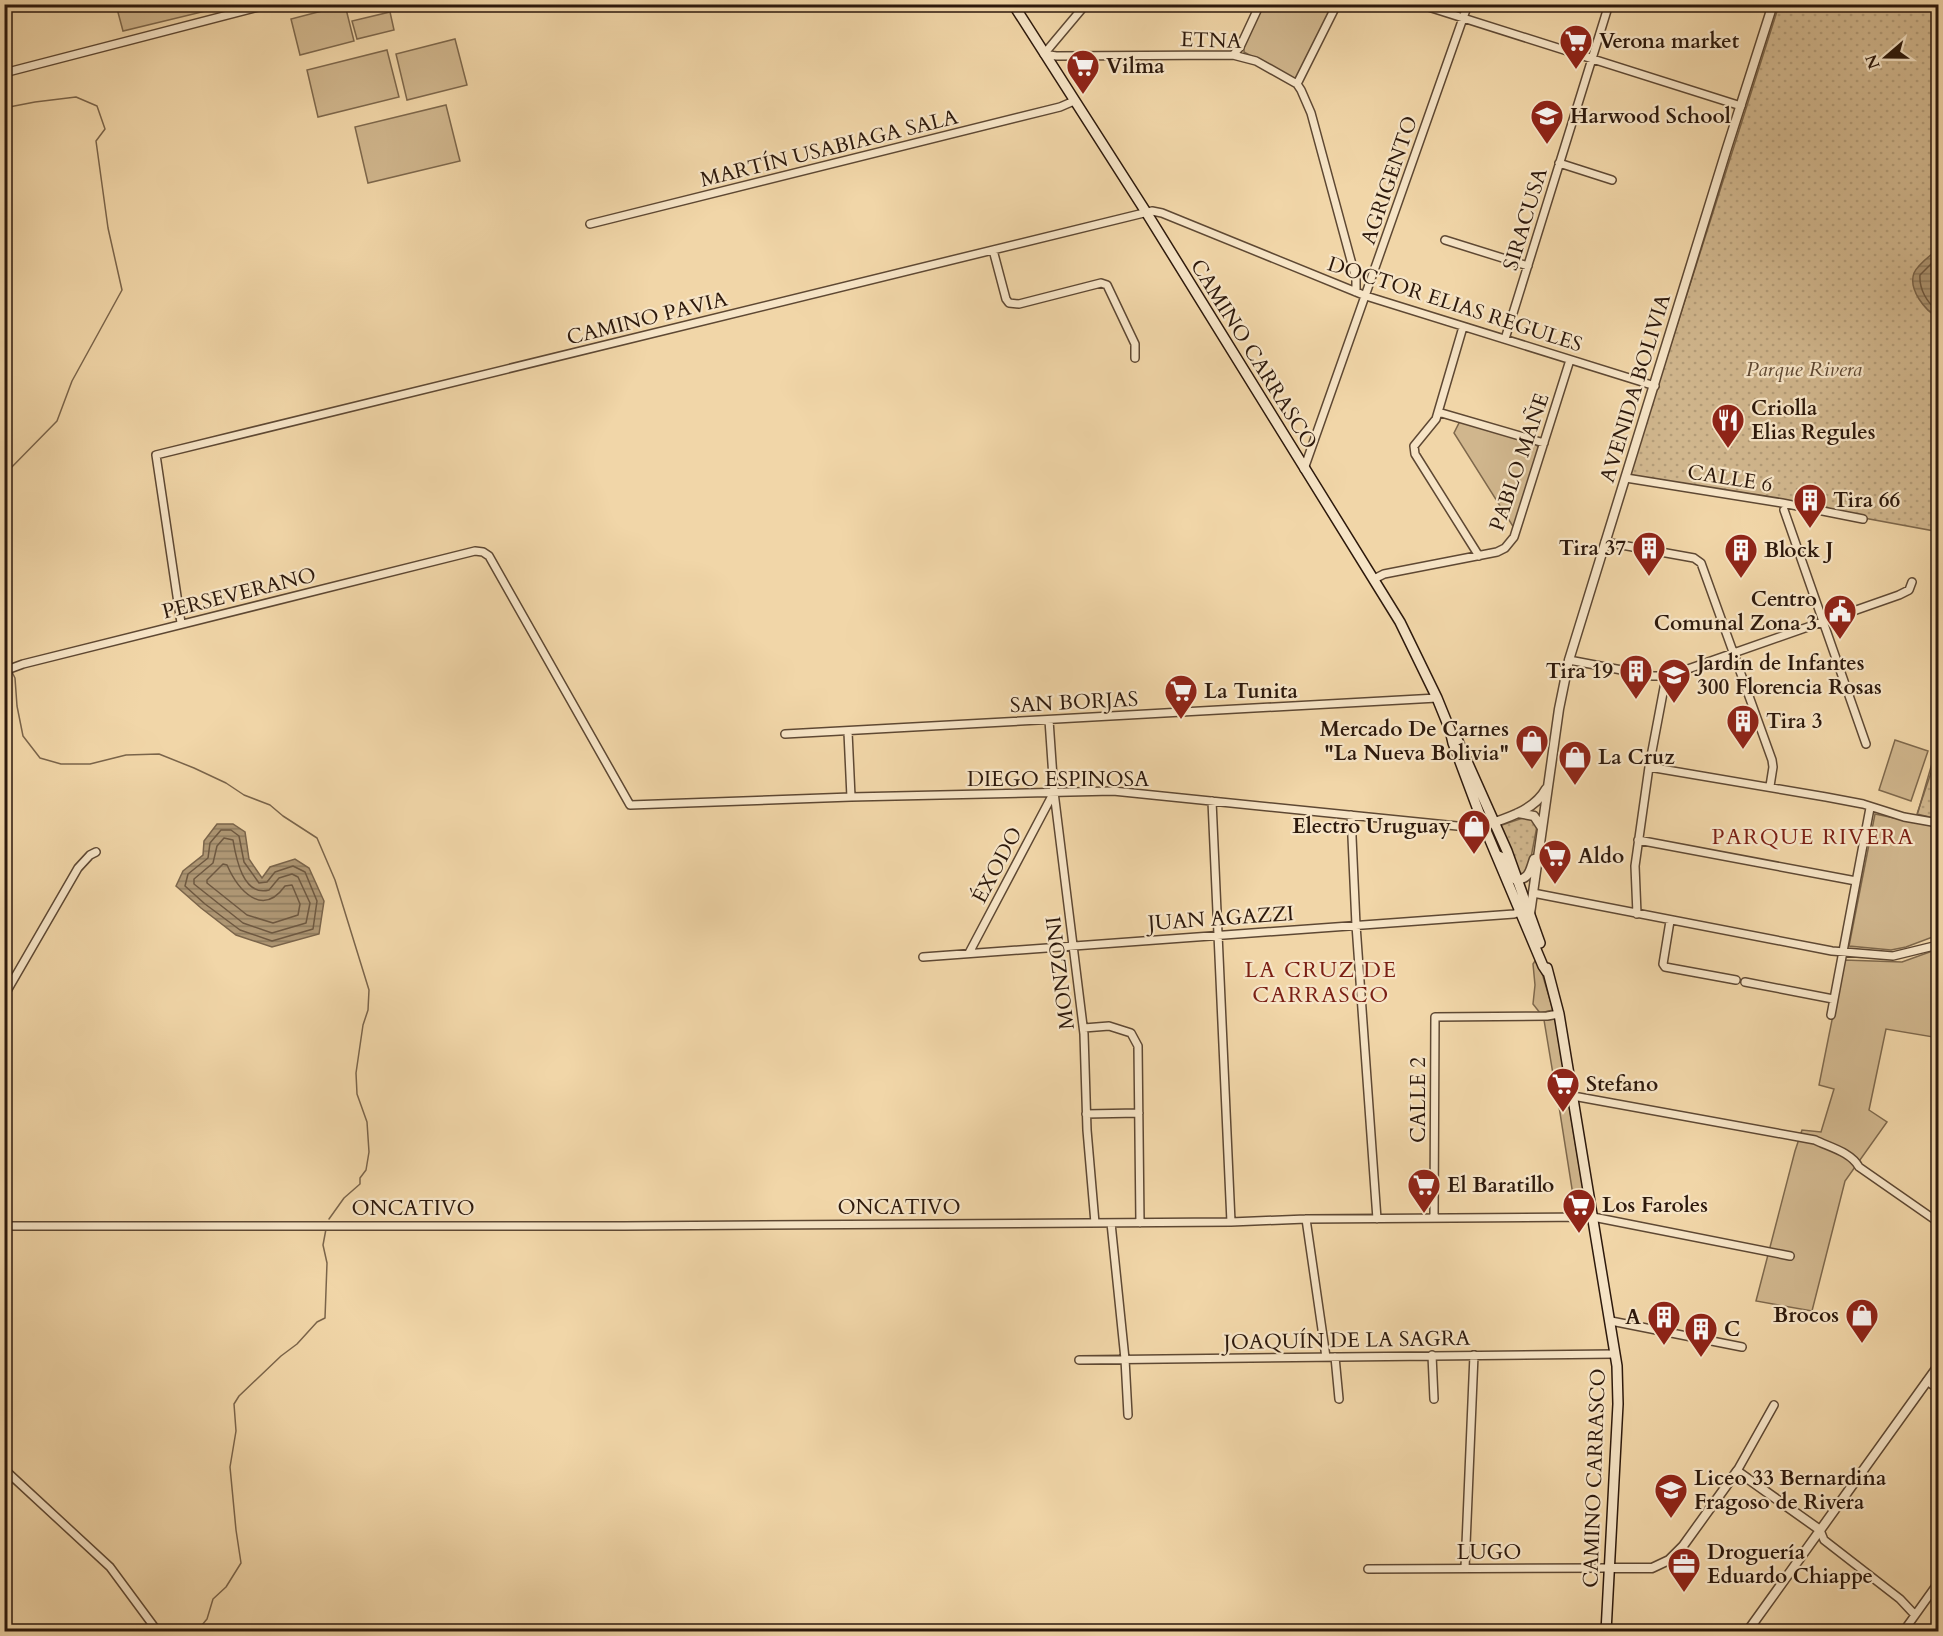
<svg xmlns="http://www.w3.org/2000/svg" width="1943" height="1636" font-family="Cardo,serif">
<defs>
<pattern id="park-dots" width="8" height="8" patternUnits="userSpaceOnUse" patternTransform="scale(1.5)"><rect width="8" height="8" fill="#d0b68d"/><path d="M2 2h.1M6 6h.1" fill="none" stroke="#b39c78" stroke-width="1.8" stroke-linecap="round"/></pattern>
<pattern id="water-rules" width="6" height="5" patternUnits="userSpaceOnUse" patternTransform="scale(1.5)"><rect width="6" height="5" fill="#ae9673"/><path d="M0 2.5h6" fill="none" stroke="#8e7a5d"/></pattern>
</defs>
<rect width="100%" height="100%" fill="#f1d6a8"/>
<filter id="stains"><feTurbulence type="fractalNoise" baseFrequency=".00333" numOctaves="4"/><feColorMatrix values="0 0 0 0 .2 0 0 0 0 .09 0 0 0 0 .02 0 0 0 .5 -.17"/></filter>
<radialGradient id="worn" r=".72"><stop offset=".6" stop-color="#630" stop-opacity="0"/><stop offset="1" stop-color="#630" stop-opacity=".3"/></radialGradient>
<path fill="#d0b68d" stroke="#7e684c" stroke-width="1.5" d="M116,5H209L210,10L123,31Z
M345,5L354,41L300,55L291,19Z
M1263,5H1334L1297,78H1290L1244,52V44Z
M390,12L394,30L357,39L352,21Z
M455,39L467,85L407,100L396,54Z
M387,50L399,97L318,117L307,70Z
M446,105L460,161L368,183L355,127Z
M1460,421L1537,445L1539,451L1514,528L1454,433Z
M1895,740L1928,751L1911,801L1879,790Z
M1875,814L1938,827V935L1906,947L1891,950L1849,946Z
M1938,949V1004L1933,1037L1886,1029L1869,1110L1887,1122L1845,1181L1812,1311L1756,1301L1795,1151L1802,1130L1821,1132L1834,1089L1819,1085L1844,960L1902,962Z
M1535,961L1539,963L1553,1010L1540,1013L1533,1004L1535,985L1533,964Z
M1555,1019L1567,1091L1556,1092L1544,1020Z
M1564,1099H1568L1586,1207L1585,1212L1576,1214L1558,1100Z"/>
<path fill="url(#park-dots)" stroke="#7e684c" stroke-width="1.5" d="M1779,5H1938V571L1934,531L1631,475L1630,473Z
M1938,752V819L1917,814Z
M1529,816L1537,826L1529,868L1528,871L1520,876L1499,826Z"/>
<path fill="url(#water-rules)" stroke="#7a644a" stroke-width="1.5" d="M1938,249V317C1925,311 1908,289 1914,273C1918,264 1931,255 1938,249Z
M217,824H233L245,832L249,859L262,878L270,867L295,859L309,868L324,901L319,934L272,947L236,935L201,908L176,886L183,871L203,855L204,841Z"/>
<g fill="none" stroke-linecap="round" stroke-linejoin="round">
<path stroke="#6e5840" stroke-width="1.5" d="M1938,257L1920,275C1919,289 1927,303 1938,311
M221,830H231L239,836L244,862L259,883L267,882L275,872L293,866L305,872L317,901L313,929L272,941L240,930L205,904L185,886L188,874L208,858L210,843Z
M224,838L233,840C236,858 243,897 269,890L279,878L292,874L298,877L310,903L306,923L272,933L243,923L194,884V879L213,863L217,846Z
M223,864L227,865C238,890 262,918 285,886L292,885L300,904L298,915L273,923L247,915L207,883V880Z"/>
<path stroke="#7a644a" stroke-width="1.5" d="M4,108L35,102L76,97L97,106L105,129L96,141L108,228L122,290L72,381L57,421L4,475
M4,657L9,665
M11,670L15,678L17,706L23,736L40,758L61,764H90L126,755L159,754L194,768L226,783L244,795L270,805L283,816L317,838L335,880L369,990L368,1010L363,1025L356,1073L357,1094L367,1122L369,1152L366,1170L360,1178V1184L344,1198L329,1219
M1918,812L1935,753L1938,713
M203,1632L202,1625L207,1619L213,1599L226,1587L241,1563L236,1530L230,1467L236,1431L234,1404L239,1396L281,1356L297,1344L317,1322L325,1318L327,1263L323,1245L326,1229"/>
<defs>
<path id="minor" d="M1086,4L1044,54L1056,56L1233,55L1256,61L1297,84L1301,90L1311,113L1356,279V292
M1419,4L1741,106
M1233,55L1240,47L1260,4
M4,73L270,4
M1297,84L1337,4
M1559,163L1612,180
M590,224L1060,107L1074,101
M1445,240L1528,266
M993,250L1006,299L1009,303L1019,304L1101,283L1107,285L1135,344V358
M1463,327L1436,419L1414,446L1415,454L1479,556
M1505,339L1609,4
M1438,412L1544,443
M1304,469L1468,4
M1626,478L1782,503L1863,519
M1784,510L1866,744
M1605,542L1694,558L1701,563L1772,760L1773,767L1770,786
M1374,579L1384,574L1497,552L1505,548L1514,537L1570,360
M181,623L156,455L1152,211L1162,213L1366,296L1655,386
M1569,660L1653,676H1668L1899,595L1909,590L1912,582
M4,671L23,664L475,551L483,552L489,556L630,805L851,797L1113,791L1477,828L1484,826
M1049,720L1054,792L1084,1034L1087,1130L1095,1223
M848,732L851,797
M785,734L1437,698
M1649,767L1826,797L1863,804L1904,817L1938,823
M1212,801L1231,1222
M1351,815L1356,925L1377,1219
M1638,840L1856,881
M1533,893L1832,951L1893,956L1938,945
M1637,914L1635,866L1649,767L1666,677
M1670,921L1663,964L1665,967L1736,980
M969,953L1054,792
M923,957L1514,914L1520,912
M1745,982L1833,999
M4,996L78,868L90,855L96,852
M1831,1015L1870,808
M1084,1028L1109,1026L1131,1033L1138,1046L1140,1223
M1573,1096L1815,1140C1829,1147 1851,1152 1859,1167L1938,1222
M1086,1114L1139,1113
M1434,1218L1435,1017L1547,1016L1559,1014
M1306,1219L1326,1357
M1111,1223L1125,1359L1128,1415
M4,1226H624L1231,1222L1306,1219L1593,1217L1790,1256
M1611,1321L1742,1347
M1432,1355L1434,1399
M1335,1357L1339,1399
M1079,1360L1615,1354
M1927,1381L1938,1389
M4,1469L110,1567L158,1632
M1737,1471L1774,1405
M1820,1530L1824,1540L1900,1599L1915,1615
M1465,1568L1474,1355
M1368,1569L1610,1568
M1903,1632L1938,1583"/>
<path id="tertiary" d="M1518,813L1534,816L1542,828
M1484,826C1506,818 1534,811 1546,789
M1497,855L1502,857L1512,878L1516,880C1530,879 1530,870 1534,859
M1530,914L1559,709L1569,660L1727,148L1773,4
M1610,1568H1652L1669,1560L1683,1546L1737,1471L1820,1530
M1747,1632L1938,1366"/>
<path id="secondary" d="M1013,4L1146,212L1400,622L1437,698L1450,730L1453,743L1484,826L1543,966L1547,972
M1457,739L1507,851L1540,943
M1547,968L1559,1014L1617,1366L1618,1404L1606,1632"/>
</defs>
<use href="#minor" stroke="#5e4833" stroke-width="10"/>
<use href="#tertiary" stroke="#5e4833" stroke-width="11"/>
<use href="#secondary" stroke="#2d190c" stroke-width="12"/>
<use href="#minor" stroke="#f6e4c6" stroke-width="7"/>
<use href="#tertiary" stroke="#f6e4c6" stroke-width="8"/>
<use href="#secondary" stroke="#f6e4c6" stroke-width="9"/>
</g>
<defs>
<symbol id="supermarket-pin" viewBox="-11 -11 22 30"><path d="M0 17L-7.5 6A9.5 9.5 0 1 1 7.5 6Z" fill="#8f2418" stroke="#f6e4c6"/><path d="M-6-5.5h2.5l.6 2H6L4.5 2H-2.5L-4.4-4H-6ZM-1.5 3.2a1.3 1.3 0 1 0 .1 0ZM3 3.2a1.3 1.3 0 1 0 .1 0Z" fill="#fff"/></symbol>
<symbol id="school-pin" viewBox="-11 -11 22 30"><path d="M0 17L-7.5 6A9.5 9.5 0 1 1 7.5 6Z" fill="#8f2418" stroke="#f6e4c6"/><path d="M0-5L7-2L0 1L-7-2ZM-4 1L0 2.5L4 1V4Q0 6-4 4Z" fill="#fff"/></symbol>
<symbol id="restaurant-pin" viewBox="-11 -11 22 30"><path d="M0 17L-7.5 6A9.5 9.5 0 1 1 7.5 6Z" fill="#8f2418" stroke="#f6e4c6"/><path d="M-5-6h1v4h1v-4h1v4h1v-4h1v5L-1.5 .5V6h-2V.5L-5-1ZM5-6V6H3V1.5H1.5Q1.5-4 5-6Z" fill="#fff"/></symbol>
<symbol id="building-pin" viewBox="-11 -11 22 30"><path d="M0 17L-7.5 6A9.5 9.5 0 1 1 7.5 6Z" fill="#8f2418" stroke="#f6e4c6"/><path d="M-4-6H4V6H1V3H-1V6H-4ZM-2.5-4.3h1.7v1.8h-1.7ZM.8-4.3h1.7v1.8H.8ZM-2.5-1h1.7V.8h-1.7ZM.8-1h1.7V.8H.8Z" fill="#fff"/></symbol>
<symbol id="civic-pin" viewBox="-11 -11 22 30"><path d="M0 17L-7.5 6A9.5 9.5 0 1 1 7.5 6Z" fill="#8f2418" stroke="#f6e4c6"/><path d="M-.6-6.5H3V-4.5H.6V-3L4-1V1h2V6H-6V1h2V-1L-.6-3ZM-1.2 2.5V6h2.4V2.5Z" fill="#fff"/></symbol>
<symbol id="shop-pin" viewBox="-11 -11 22 30"><path d="M0 17L-7.5 6A9.5 9.5 0 1 1 7.5 6Z" fill="#8f2418" stroke="#f6e4c6"/><path d="M-5-2.5h2.3a2.7 3.5 0 0 1 5.4 0H5L5.5 6h-11ZM-1.5-2.5h3a1.5 2.3 0 0 0-3 0Z" fill="#fff"/></symbol>
<symbol id="office-pin" viewBox="-11 -11 22 30"><path d="M0 17L-7.5 6A9.5 9.5 0 1 1 7.5 6Z" fill="#8f2418" stroke="#f6e4c6"/><path d="M-6-3h4V-5.5h4V-3h4V5H-6ZM-1-4.5V-3h2v-1.5ZM-6 0V1H6V0Z" fill="#fff"/></symbol>
</defs>
<g fill-rule="evenodd">
<use href="#supermarket-pin" x="1557" y="22" width="38" height="52"/>
<use href="#supermarket-pin" x="1064" y="47" width="38" height="52"/>
<use href="#school-pin" x="1528" y="97" width="38" height="52"/>
<use href="#restaurant-pin" x="1709" y="401" width="38" height="52"/>
<use href="#building-pin" x="1791" y="481" width="38" height="52"/>
<use href="#building-pin" x="1630" y="529" width="38" height="52"/>
<use href="#building-pin" x="1722" y="531" width="38" height="52"/>
<use href="#civic-pin" x="1821" y="592" width="38" height="52"/>
<use href="#building-pin" x="1617" y="652" width="38" height="52"/>
<use href="#school-pin" x="1655" y="656" width="38" height="52"/>
<use href="#supermarket-pin" x="1162" y="672" width="38" height="52"/>
<use href="#building-pin" x="1724" y="702" width="38" height="52"/>
<use href="#shop-pin" x="1513" y="722" width="38" height="52"/>
<use href="#shop-pin" x="1556" y="738" width="38" height="52"/>
<use href="#shop-pin" x="1455" y="807" width="38" height="52"/>
<use href="#supermarket-pin" x="1536" y="837" width="38" height="52"/>
<use href="#supermarket-pin" x="1544" y="1065" width="38" height="52"/>
<use href="#supermarket-pin" x="1405" y="1166" width="38" height="52"/>
<use href="#supermarket-pin" x="1560" y="1186" width="38" height="52"/>
<use href="#shop-pin" x="1843" y="1296" width="38" height="52"/>
<use href="#building-pin" x="1645" y="1298" width="38" height="52"/>
<use href="#building-pin" x="1682" y="1310" width="38" height="52"/>
<use href="#school-pin" x="1652" y="1471" width="38" height="52"/>
<use href="#office-pin" x="1665" y="1545" width="38" height="52"/>
</g>
<g text-anchor="middle" stroke-width="4.5" stroke-linejoin="round" paint-order="stroke">
<g font-size="21" fill="#2d190c" stroke="#f6e4c6">
<text transform="translate(1211 40) rotate(2)" y="7">ETNA</text>
<text transform="translate(829 148) rotate(-14)" y="7">MARTÍN USABIAGA SALA</text>
<text transform="translate(1389 180) rotate(-71)" y="7">AGRIGENTO</text>
<text transform="translate(1525 219) rotate(-73)" y="7">SIRACUSA</text>
<text transform="translate(1455 304) rotate(18)" y="7">DOCTOR ELIAS REGULES</text>
<text transform="translate(647 318) rotate(-14)" y="7">CAMINO PAVIA</text>
<text transform="translate(1254 354) rotate(58)" y="7">CAMINO CARRASCO</text>
<text transform="translate(1635 388) rotate(-73)" y="7">AVENIDA BOLIVIA</text>
<text transform="translate(1519 462) rotate(-71)" y="7">PABLO MAÑE</text>
<text transform="translate(1730 478) rotate(9)" y="7">CALLE 6</text>
<text transform="translate(239 593) rotate(-14)" y="7">PERSEVERANO</text>
<text transform="translate(1074 702) rotate(-3)" y="7">SAN BORJAS</text>
<text x="1058" y="786">DIEGO ESPINOSA</text>
<text transform="translate(997 865) rotate(-62)" y="7">ÉXODO</text>
<text transform="translate(1221 918) rotate(-4)" y="7">JUAN AGAZZI</text>
<text transform="translate(1060 973) rotate(-97)" y="7">MONZONI</text>
<text transform="translate(1418 1100) rotate(-90)" y="7">CALLE 2</text>
<text x="899" y="1214">ONCATIVO</text>
<text x="413" y="1215">ONCATIVO</text>
<text transform="translate(1347 1340) rotate(-1)" y="7">JOAQUÍN DE LA SAGRA</text>
<text transform="translate(1594 1478) rotate(-88)" y="7">CAMINO CARRASCO</text>
<text x="1489" y="1559">LUGO</text>
</g>
<g font-size="21" font-weight="bold" fill="#2d190c" stroke="#f6e4c6" text-anchor="start">
<text x="1599" y="48">Verona market</text>
<text x="1106" y="73">Vilma</text>
<text x="1570" y="123">Harwood School</text>
<text x="1751" y="415">Criolla<tspan x="1751" dy="24">Elias Regules</tspan></text>
<text x="1833" y="507">Tira 66</text>
<text x="1626" y="555" text-anchor="end">Tira 37</text>
<text x="1764" y="557">Block J</text>
<text x="1817" y="606" text-anchor="end">Centro<tspan x="1817" dy="24">Comunal Zona 3</tspan></text>
<text x="1697" y="670">Jardin de Infantes<tspan x="1697" dy="24">300 Florencia Rosas</tspan></text>
<text x="1613" y="678" text-anchor="end">Tira 19</text>
<text x="1204" y="698">La Tunita</text>
<text x="1766" y="728">Tira 3</text>
<text x="1509" y="736" text-anchor="end">Mercado De Carnes<tspan x="1509" dy="24">"La Nueva Bolivia"</tspan></text>
<text x="1598" y="764">La Cruz</text>
<text x="1451" y="833" text-anchor="end">Electro Uruguay</text>
<text x="1578" y="863">Aldo</text>
<text x="1586" y="1091">Stefano</text>
<text x="1447" y="1192">El Baratillo</text>
<text x="1602" y="1212">Los Faroles</text>
<text x="1839" y="1322" text-anchor="end">Brocos</text>
<text x="1641" y="1324" text-anchor="end">A</text>
<text x="1724" y="1336">C</text>
<text x="1694" y="1485">Liceo 33 Bernardina<tspan x="1694" dy="24">Fragoso de Rivera</tspan></text>
<text x="1707" y="1559">Droguería<tspan x="1707" dy="24">Eduardo Chiappe</tspan></text>
</g>
<g font-size="21" font-style="italic" fill="#5e4833" stroke="#f6e4c6">
<text x="1804" y="376">Parque Rivera</text>
</g>
<g font-size="22" letter-spacing="1.5" fill="#7a1f14" stroke="#f6e4c6">
<text x="1813" y="844">PARQUE RIVERA</text>
<text x="1321" y="977">LA CRUZ DE<tspan x="1321" dy="25">CARRASCO</tspan></text>
</g>
</g>
<rect width="1943" height="1636" fill="none" stroke="#f1d6a8" stroke-width="24"/>
<rect x="6" y="6" width="1931" height="1624" fill="none" stroke="#2d190c" stroke-width="3"/>
<rect x="12" y="12" width="1919" height="1612" fill="none" stroke="#2d190c" stroke-width="1.5"/>
<g transform="translate(1886 57) rotate(250)" stroke="#f6e4c6" stroke-width="4.5" paint-order="stroke">
<path d="M0-4.5L10 22L0 15L-10 22Z" fill="#2d190c"/>
<text y="-9" font-size="16" font-weight="bold" text-anchor="middle" fill="#2d190c">N</text>
</g>
<rect width="100%" height="100%" filter="url(#stains)"/>
<rect width="100%" height="100%" fill="url(#worn)"/>
</svg>
